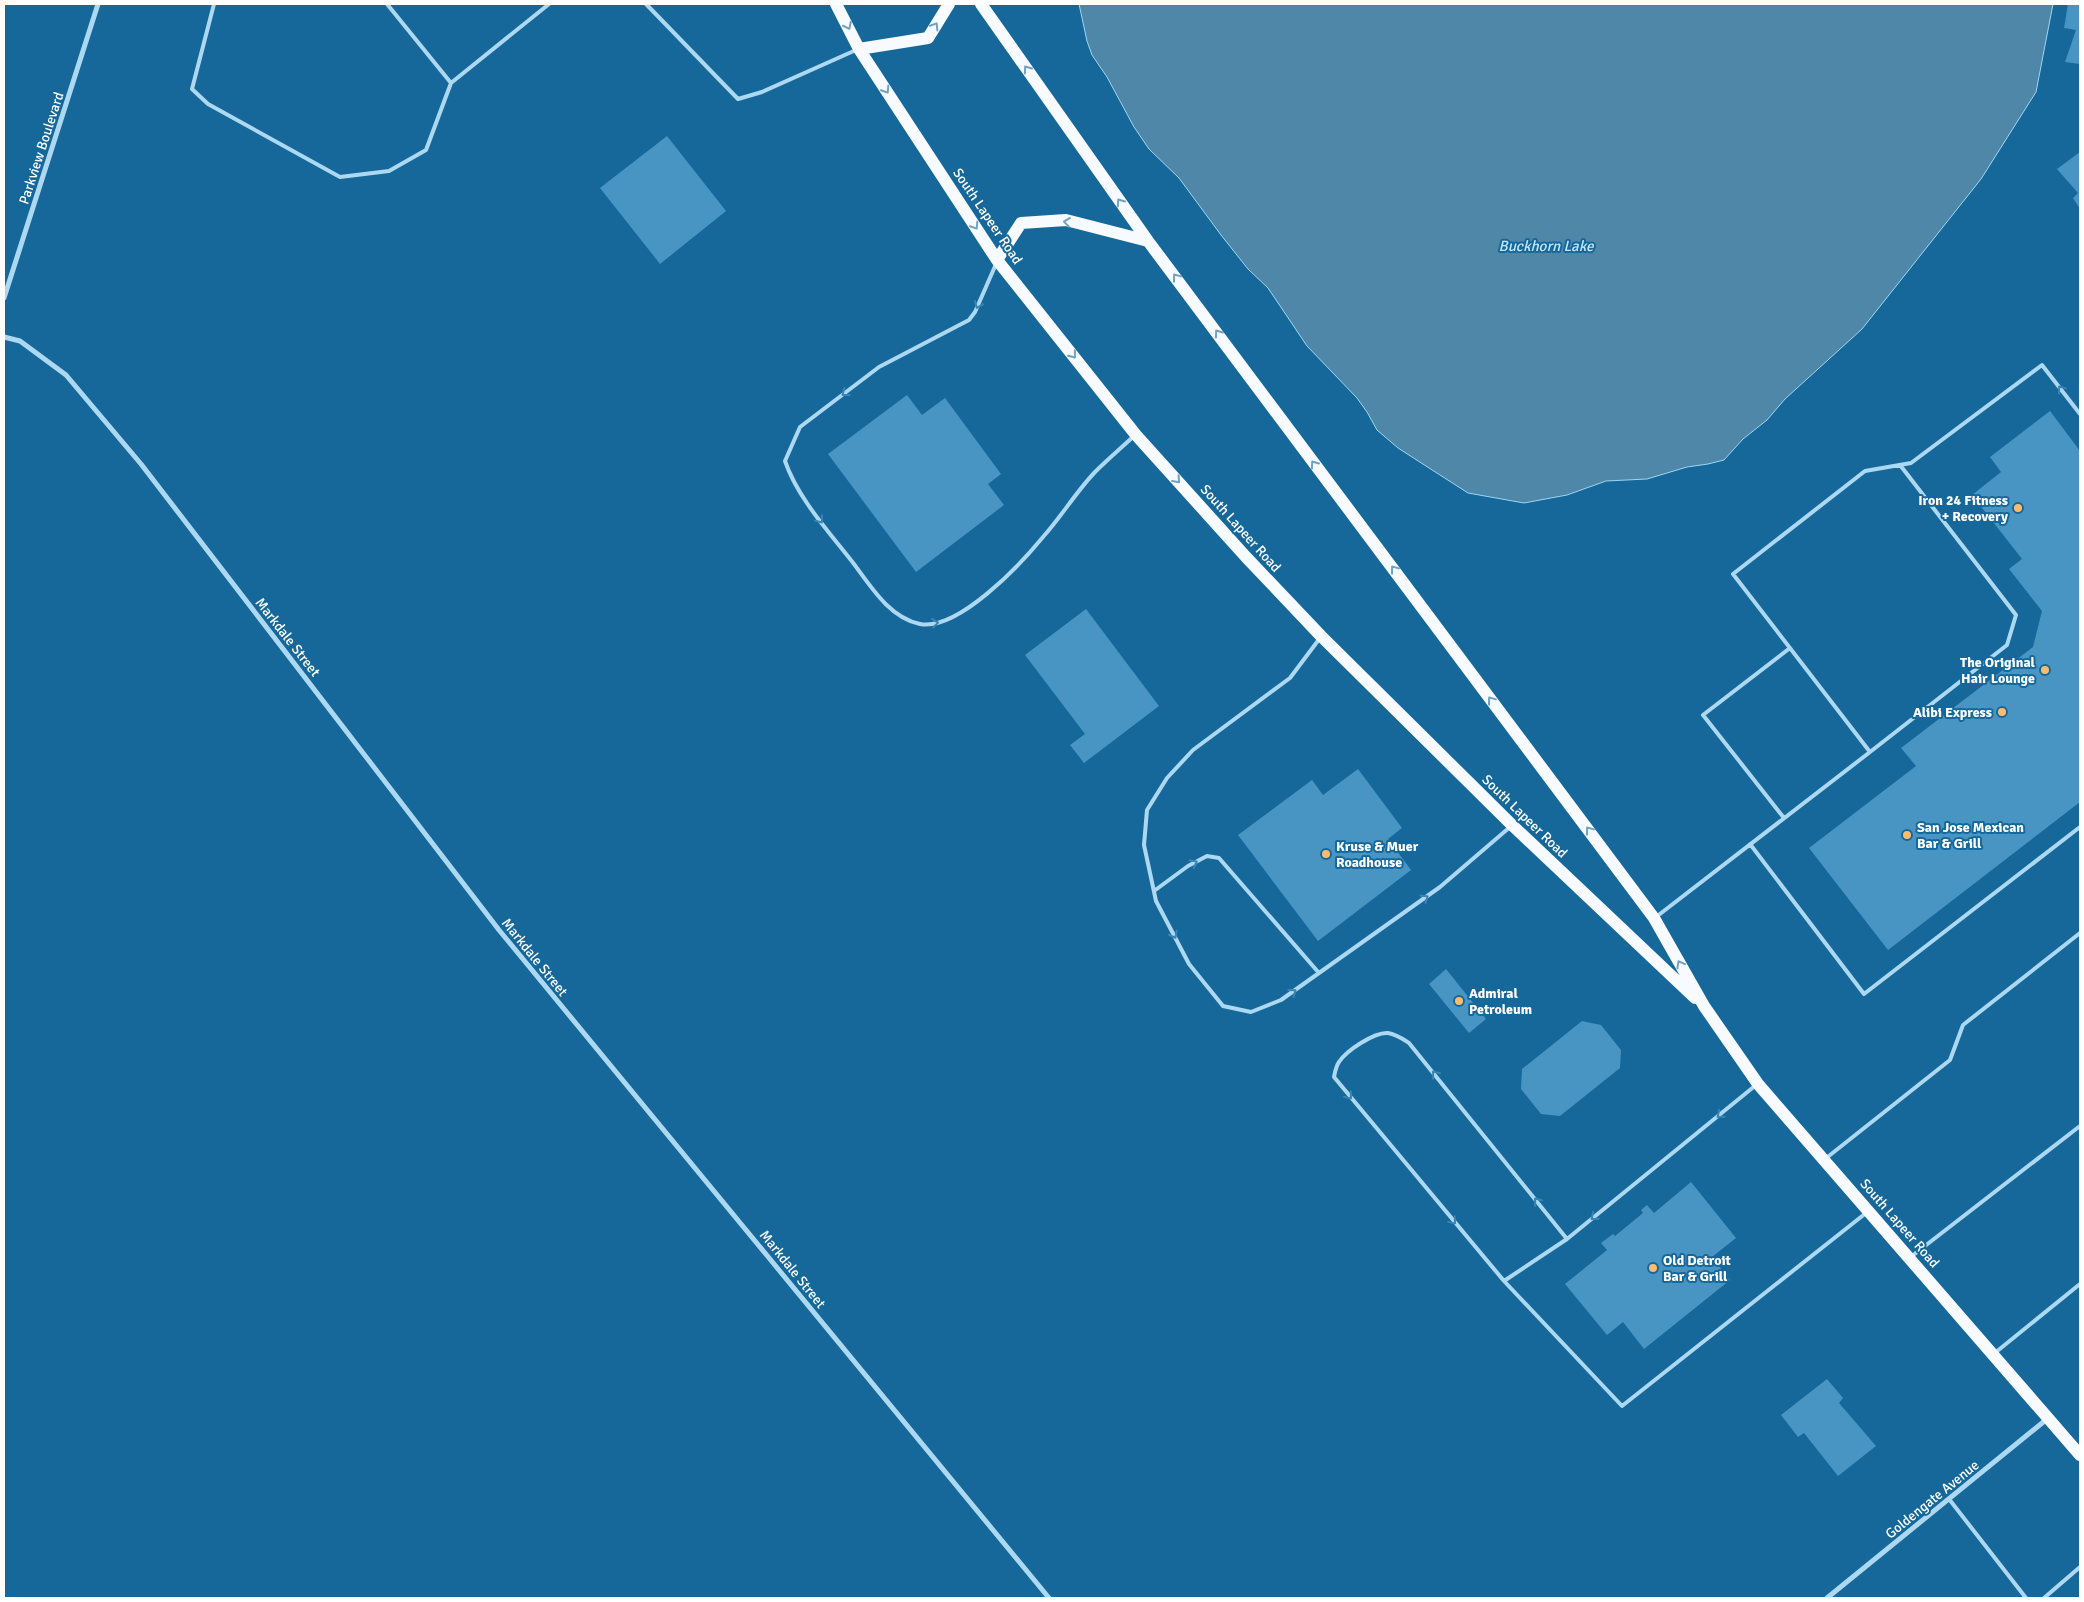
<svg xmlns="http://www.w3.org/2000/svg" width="2084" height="1602" font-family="Signika,sans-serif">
<rect width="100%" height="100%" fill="#16689b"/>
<path fill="#4f87a9" stroke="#9ed6f5" d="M1079,4H2053L2036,92L1981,179L1862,329L1785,399L1767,420L1743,439L1724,460L1708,464L1687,467L1647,479L1606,481L1567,495L1524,503L1468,493L1398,448L1377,430L1367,412L1357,398L1307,346L1268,288L1248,269L1221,235L1179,178L1149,149L1134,127L1107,77L1092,55L1087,41Z"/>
<path fill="#4895c4" d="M2068,4H2080V64L2065,62L2076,30L2064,28Z
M667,136L726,211L660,264L600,188Z
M2080,152V209L2073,198L2078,193L2057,169Z
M907,395L922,415L945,398L1001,474L988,484L1004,505L916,572L828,454Z
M2050,411L2080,451V802L1888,950L1809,848L1916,766L1901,748L2033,647L2042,611L2009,569L2022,559L1972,495L2001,472L1990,457Z
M1086,609L1159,706L1084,763L1070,745L1085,734L1025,655Z
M1358,769L1402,828L1388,839L1411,870L1318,941L1238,835L1312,780L1323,795Z
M1446,969L1486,1019L1469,1033L1429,984Z
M1582,1021L1601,1025L1621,1050L1620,1068L1560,1116L1541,1114L1521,1089L1522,1069Z
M1691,1182L1736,1238L1712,1257L1730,1280L1644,1349L1623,1322L1607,1335L1565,1284L1607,1250L1601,1243L1613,1234L1615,1236L1643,1213L1641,1210L1647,1205L1654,1213Z
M1827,1379L1843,1398L1839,1403L1876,1446L1838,1476L1804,1433L1798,1437L1781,1415Z"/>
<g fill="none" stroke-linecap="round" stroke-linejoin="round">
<path stroke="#acd8f2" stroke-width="4" d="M214,4L192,89L208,104L340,177L389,171L426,150L451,83
M387,4L451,83L549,4
M646,4L738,99L762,92L856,50
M996,264L975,312L969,320L879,367L800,427L785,461C798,499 830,533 854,564C871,587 890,618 920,624C958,631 1020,565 1043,537C1061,517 1076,492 1095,472C1107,460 1121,448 1134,436
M1320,638L1290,678L1193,750L1167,778L1147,810L1144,845L1156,901L1189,964L1223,1006L1251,1012L1281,1000L1440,887L1510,827
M1870,752L2007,645L2016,615L1900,465
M1784,818L1703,715L1790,648
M1750,844L1864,994L2080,827
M1154,891L1188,866L1207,856L1219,858L1319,973
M1656,917L1870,752L1733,574L1865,471L1911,463L2042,365L2080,414
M1825,1159L1950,1060L1963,1025L2080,933
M1567,1239L1409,1043C1403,1039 1396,1034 1388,1033C1374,1032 1346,1051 1339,1062C1336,1066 1335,1072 1334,1077L1504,1281L1622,1406L1866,1213
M1912,1256L2080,1126
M1504,1281L1567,1239L1756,1085
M1996,1352L2080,1284
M1949,1499L2026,1598
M2044,1598L2080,1567"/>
<path stroke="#acd8f2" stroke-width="5" d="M4,298L98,4
M4,337L20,341L66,375L141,464L499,930L1049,1598
M1827,1598L2047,1419"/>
<path stroke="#f7fbff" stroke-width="12" d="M836,4L859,49L997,260L1136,435L1246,557L1321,636L1512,825L1695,998
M981,4L1148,241L1654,918L1704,1006L1758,1084L2080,1455
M859,49L928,38L949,4
M997,260L1021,223L1066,220L1148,241"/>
</g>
<defs><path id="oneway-chevron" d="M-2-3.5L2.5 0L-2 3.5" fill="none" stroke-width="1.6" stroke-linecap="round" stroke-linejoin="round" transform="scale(1.25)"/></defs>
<g stroke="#70a3c3">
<use href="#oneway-chevron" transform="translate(848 26) rotate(63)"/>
<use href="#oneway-chevron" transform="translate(935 26) rotate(-58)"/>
<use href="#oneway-chevron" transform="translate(1027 69) rotate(-125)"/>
<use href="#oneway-chevron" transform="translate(886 90) rotate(57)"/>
<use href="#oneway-chevron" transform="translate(1120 202) rotate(-125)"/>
<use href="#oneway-chevron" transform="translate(1067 222) rotate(-173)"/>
<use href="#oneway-chevron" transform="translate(975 226) rotate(57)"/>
<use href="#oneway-chevron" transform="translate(1176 277) rotate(-127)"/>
<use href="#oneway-chevron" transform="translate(1218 333) rotate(-126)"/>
<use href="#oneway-chevron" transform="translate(1073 355) rotate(52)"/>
<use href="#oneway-chevron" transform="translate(1314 464) rotate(-126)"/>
<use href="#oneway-chevron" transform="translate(1177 480) rotate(48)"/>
<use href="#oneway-chevron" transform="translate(1394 569) rotate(-127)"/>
<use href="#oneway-chevron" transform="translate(1491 700) rotate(-127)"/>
<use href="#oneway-chevron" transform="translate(1589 830) rotate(-127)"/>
<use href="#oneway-chevron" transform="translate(1680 964) rotate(-119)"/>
</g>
<g stroke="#3c84b1">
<use href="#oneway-chevron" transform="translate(978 305) rotate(113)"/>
<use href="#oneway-chevron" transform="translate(2061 389) rotate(-127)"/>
<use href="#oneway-chevron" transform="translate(845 393) rotate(143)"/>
<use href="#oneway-chevron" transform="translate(820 520) rotate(53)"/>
<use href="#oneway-chevron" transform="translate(935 623) rotate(-7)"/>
<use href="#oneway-chevron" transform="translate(1194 863) rotate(-29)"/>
<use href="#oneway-chevron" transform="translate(1425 898) rotate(-35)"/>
<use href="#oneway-chevron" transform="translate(1174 935) rotate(62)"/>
<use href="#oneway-chevron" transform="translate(1293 992) rotate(-36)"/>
<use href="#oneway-chevron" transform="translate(1435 1074) rotate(-129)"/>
<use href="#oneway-chevron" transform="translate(1349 1096) rotate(50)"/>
<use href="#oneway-chevron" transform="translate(1720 1115) rotate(141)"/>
<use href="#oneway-chevron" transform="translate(1537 1201) rotate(-129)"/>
<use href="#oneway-chevron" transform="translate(1594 1217) rotate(141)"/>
<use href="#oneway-chevron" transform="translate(1453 1221) rotate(50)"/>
</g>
<g fill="#ffbb6d" stroke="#16689b" stroke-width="2">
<circle cx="2018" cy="508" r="5"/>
<circle cx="2045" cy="670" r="5"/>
<circle cx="2002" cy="712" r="5"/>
<circle cx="1907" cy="835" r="5"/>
<circle cx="1326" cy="854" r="5"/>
<circle cx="1459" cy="1001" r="5"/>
<circle cx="1653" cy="1268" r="5"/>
</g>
<g text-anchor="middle" stroke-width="4" stroke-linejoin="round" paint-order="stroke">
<g font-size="14" fill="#fff" stroke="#16689b">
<text transform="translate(41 148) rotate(-72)" y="5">Parkview Boulevard</text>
<text transform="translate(988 216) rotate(56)" y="5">South Lapeer Road</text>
<text transform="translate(1241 528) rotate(48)" y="5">South Lapeer Road</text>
<text transform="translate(288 637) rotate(52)" y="5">Markdale Street</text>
<text transform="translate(1525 816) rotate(44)" y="5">South Lapeer Road</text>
<text transform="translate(535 957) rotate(51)" y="5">Markdale Street</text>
<text transform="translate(1900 1223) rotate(49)" y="5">South Lapeer Road</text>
<text transform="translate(793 1269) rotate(51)" y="5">Markdale Street</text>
<text transform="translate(1932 1499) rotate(-39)" y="5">Goldengate Avenue</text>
</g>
<g font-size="14" font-weight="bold" fill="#fff" stroke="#16689b" text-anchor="start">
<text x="2008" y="505" text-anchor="end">Iron 24 Fitness<tspan x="2008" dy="16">+ Recovery</tspan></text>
<text x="2035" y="667" text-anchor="end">The Original<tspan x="2035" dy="16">Hair Lounge</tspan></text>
<text x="1992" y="717" text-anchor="end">Alibi Express</text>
<text x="1917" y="832">San Jose Mexican<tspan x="1917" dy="16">Bar &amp; Grill</tspan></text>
<text x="1336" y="851">Kruse &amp; Muer<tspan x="1336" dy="16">Roadhouse</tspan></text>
<text x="1469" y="998">Admiral<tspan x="1469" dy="16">Petroleum</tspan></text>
<text x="1663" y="1265">Old Detroit<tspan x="1663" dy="16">Bar &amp; Grill</tspan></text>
</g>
<g font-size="15" font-style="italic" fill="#c3e6fa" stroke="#16689b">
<text x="1546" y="251">Buckhorn Lake</text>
</g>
</g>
<rect width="2084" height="1602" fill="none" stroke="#ffffff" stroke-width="10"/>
</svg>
